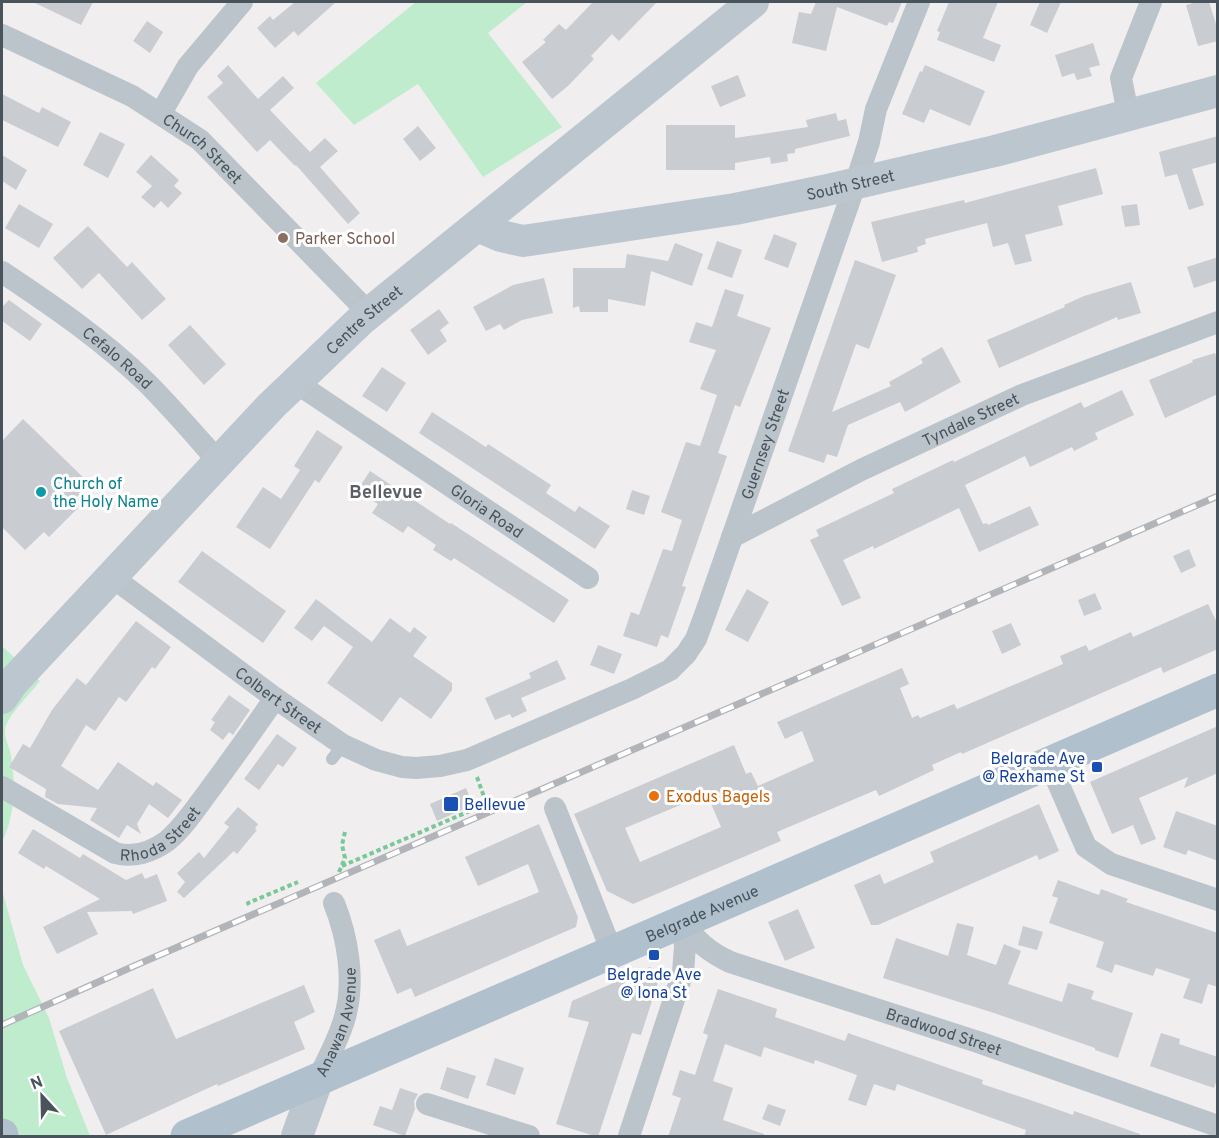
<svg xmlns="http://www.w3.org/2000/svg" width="1219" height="1138" font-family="Overpass,sans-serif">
<rect width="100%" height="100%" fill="#f1eeef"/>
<path fill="#bfeccd" d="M416,2H527L488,33L562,127L483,177L418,84L354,125L316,83Z
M2,646L40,681C31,693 8,715 5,729C4,738 10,748 11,756C16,786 15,815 2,842Z
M2,890L23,965L49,1018L67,1078L90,1136H2Z"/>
<path fill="#c9ccd1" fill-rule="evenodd" d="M33,2H93L81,25Z
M295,2H336L298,36L294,31L275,48L257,28L270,16L273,20Z
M593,2H657L619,41L612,34L591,56L594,59L568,86L552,99L522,62L546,42L543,40L559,24L566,30Z
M816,2H902L893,23L889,22L887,26L837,7L826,51L792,43L799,12L811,14Z
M949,2H998L983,38L1001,45L994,62L937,40L940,32L937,31Z
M1040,2H1061L1047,33L1030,25Z
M1197,2H1209L1218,30V41L1198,46L1186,5Z
M147,21L163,32L150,53L133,41Z
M1093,43L1100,65L1089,68L1092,76L1077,80L1074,73L1062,77L1055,55Z
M228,65L258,99L283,76L294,88L270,110L310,152L325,138L338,151L320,167L360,213L348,224L296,165L295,166L270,140L257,152L207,97L223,83L217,76Z
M925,65L985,91L970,126L930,109L924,123L902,114L920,71L922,72Z
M738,75L746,96L720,107L711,86Z
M2,94L39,113L42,107L71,122L58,147L2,120Z
M836,113L838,121L846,119L850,136L795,149V153L787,154L788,161L771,164L770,157L735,163V170H666V125H735V138L808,127L806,120Z
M418,126L436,148L420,161L403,139Z
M100,132L125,144L108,178L83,165Z
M1218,136V162L1192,169L1204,205L1189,210L1177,174L1165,177L1159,152Z
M2,155L27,170L16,190L2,181Z
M151,155L179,180L174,186L182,193L168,208L161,201L154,208L141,197L152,186L136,172Z
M1096,168L1103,194L1058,206L1063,225L1025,235L1032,261L1015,265L1008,243L993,247L987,223L925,239L926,244L917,247L918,252L882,262L871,222L964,200L965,203Z
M19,204L53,224L39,248L5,228Z
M1137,204L1140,225L1125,227L1121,206Z
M88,226L127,267L132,262L166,299L142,320L99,273L82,289L53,258Z
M774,234L797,243L788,268L764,259Z
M717,241L742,250L732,278L707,269Z
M675,243L703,254L692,286L651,271L645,306L608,299V312H580L579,306L573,308V268H625L627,254L668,261Z
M1218,257V280L1194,288L1187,267Z
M855,260L896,275L869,349L856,344L832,412L891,386L889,382L923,363L921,359L942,347L961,382L905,412L900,402L848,425L837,457L827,454L824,463L788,451Z
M544,278L553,313L522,320L504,330L500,324L486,331L473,307L513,285Z
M1131,282L1141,313L1118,320L1117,317L999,368L987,340L1065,307L1064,305L1084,296Z
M725,289L744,295L737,316L771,328L740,407L735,405L718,453L727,456L682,586L686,587L668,638L661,635L657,647L623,636L631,612L639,615L663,549L672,551L682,520L661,512L686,442L700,446L717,395L700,389L716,350L689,342L696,322L712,327Z
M9,300L42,324L30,341L2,321V307Z
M439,309L449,323L440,330L447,341L428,355L410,330Z
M190,325L226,364L204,385L168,345Z
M1215,353L1218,361V394L1165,418L1149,380L1193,362L1192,360Z
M382,367L406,383L387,412L362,396Z
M1122,390L1134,415L1095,433L1098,439L1074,451L1072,447L1030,467L1025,456L965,485L983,524L987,523L988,525L1030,506L1039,525L979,552L959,508L874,549L873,546L843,560L861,598L842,606L810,540L819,536L816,530L894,493L892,489L953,460L954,462L1081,402L1084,408Z
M432,412L486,447L488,444L551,485L546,493L575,512L579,506L610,526L595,549L419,433Z
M23,419L90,484L73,501L79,507L49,537L44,532L25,550L2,527V441Z
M317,430L343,447L319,483L315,480L270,549L236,527L263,487L281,499L300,470L294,466Z
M370,471L450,524L451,523L569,600L554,623L454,558L451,561L433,550L436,545L408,526L403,533L372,513L378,504L357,491Z
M632,490L650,496L644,515L626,509Z
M1189,549L1196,566L1181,573L1173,556Z
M202,551L286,611L263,643L178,582Z
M747,589L769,602L748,642L725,630Z
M1095,593L1102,609L1084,616L1078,600Z
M316,599L372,642L390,618L410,633L414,627L427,637L413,656L452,683V690L431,719L400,697L382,722L327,683L353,647L324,626L312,641L294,628Z
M1208,604L1218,625V649L1163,673L1161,667L962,754L961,752L932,765L934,770L894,789L879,796L876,790L777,832L781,841L633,904L607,891L574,814L734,745L746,774L751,772L758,786L814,761L802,731L785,739L777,722L902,668L909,684L900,688L912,718L918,715L920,718L954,704L957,709L1063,664L1060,656L1086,645L1089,651L1131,632L1133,637ZM707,794L721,827L640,862L625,828Z
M136,621L171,647L155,669L152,667L126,702L119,697L95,731L86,725L61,766L98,790L118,762L153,786L156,782L182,800L168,818L149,804L137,824L141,834L127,825L119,838L90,820L97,808L58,804L45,797L46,789L9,767L23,744L30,748L52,710L77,678L86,685Z
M1011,623L1021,645L1002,654L992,631Z
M598,645L622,654L614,674L590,665Z
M557,660L566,679L521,698L527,711L512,718L510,714L495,720L485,698L531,678L529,673Z
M229,695L250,710L233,735L229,732L223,740L210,730L215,722L211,720Z
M1218,726V773L1184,788L1188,777L1139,798L1156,839L1141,845L1133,825L1112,834L1090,782Z
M277,734L297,748L283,767L278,764L259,790L244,779Z
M466,788L473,805L437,821L430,804Z
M1039,804L1059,851L1039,860L1037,855L878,925H871L854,885L880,874L884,884L934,862L930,852Z
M238,807L258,824L255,829L257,830L237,854L234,851L184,898L177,892L185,882L177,873L199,852L204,858L229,827L224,823Z
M1176,811L1218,826V861L1188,850L1186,855L1163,847Z
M539,824L578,917L576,927L415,997L411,988L397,994L374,940L400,929L407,946L539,892L528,864L478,886L465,857Z
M33,829L80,858L83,854L126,880L142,873L145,879L157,874L167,901L133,914L132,911L87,912L98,934L57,954L43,927L100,899L46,866L44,869L18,853Z
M1058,880L1099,895L1101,889L1128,899L1126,902L1218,933V987L1208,984L1202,1004L1183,998L1190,979L1156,968L1153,976L1115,964L1112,973L1096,967L1104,942L1049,923L1058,898L1052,896Z
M798,909L815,948L785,961L768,922Z
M957,923L974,927L967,955L996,965L1004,944L1021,951L1008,984L1062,1002L1068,983L1094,991L1091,999L1133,1013L1118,1058L1095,1050V1048L994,1013L883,978L896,938L948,956Z
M1023,926L1043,932L1037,950L1018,945Z
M650,967L660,976L641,1035L632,1033L598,1137L556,1124L589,1022L568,1017L572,1001Z
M304,985L315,1012L294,1022L305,1049L218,1086L217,1084L106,1135L59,1031L153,988L176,1039Z
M718,989L777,1009L775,1017L845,1041L848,1033L983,1080L982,1084L1036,1102L1073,1115L1074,1111L1140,1134V1137H1024L1026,1130L897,1084L895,1091L874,1084L866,1106L848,1100L857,1075L815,1060L814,1064L764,1047L761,1057L725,1044L713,1081L733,1088L723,1120L764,1134V1137H668L681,1098L672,1095L680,1070L695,1075L708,1035L703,1033Z
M1161,1033L1180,1039L1179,1044L1218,1057V1077L1214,1088L1150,1066Z
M495,1058L524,1068L515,1095L486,1085Z
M447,1067L476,1076L468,1099L440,1089Z
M400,1088L418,1094L414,1101L415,1109L405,1136L373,1125L380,1106L392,1110Z
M768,1104L786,1110L780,1126L762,1119Z"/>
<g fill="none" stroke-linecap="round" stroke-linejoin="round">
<path stroke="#79c89a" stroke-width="4" stroke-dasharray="4.5 3" stroke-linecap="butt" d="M477,777L488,808
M342,866L486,804
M339,872L345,858L342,845L345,832
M249,905L248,903L298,882"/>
<path stroke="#bbc4cb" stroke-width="12" d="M332,759L343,745"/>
<g stroke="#bbc4cb" stroke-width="22">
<path id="s1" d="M2,35L132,96L200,140L369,313"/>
<path d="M161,113L188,66L242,2"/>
<path d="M1128,114L1121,78L1151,2"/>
<path id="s2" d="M2,272C53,306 103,340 147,383C172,408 195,435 218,461"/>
<path id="s3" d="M295,382L588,578"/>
<path id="s4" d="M732,537L861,470L1022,395L1218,322"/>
<path id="s5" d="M112,577L275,698L343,745L376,760L402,767L416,768L440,766L467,760L632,689L670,670L686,654L696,639L706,612L856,182L869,142L876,109L919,2"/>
<path d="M1049,762L1086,847L1111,864L1218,900"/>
<path id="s6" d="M2,787L115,853C133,858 152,852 167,841C183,828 196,808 208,792C231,761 253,730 275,698"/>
<path d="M555,808L612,952"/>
<path id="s7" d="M682,922C697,941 707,951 730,962L978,1042L1218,1126"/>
<path id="s8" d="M317,1081C327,1060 339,1039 345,1017C355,981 348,938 334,903"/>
<path d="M427,1104L529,1136"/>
<path d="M629,1136L683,972L685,946L682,922"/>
</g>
<g stroke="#bbc6cf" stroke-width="32">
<path id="s9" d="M478,226L501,236L523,241L735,209L823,191L995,151L1218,91"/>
<path id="s10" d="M2,698L13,682L271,406L362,319L753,2"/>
<path d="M297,1136L317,1081"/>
</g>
<g stroke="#b0c0cc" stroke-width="33">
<path d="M2,1135V1136"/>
<path id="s11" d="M187,1136L1218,690"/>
</g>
<defs>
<path id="rail" d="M2,1025L134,966L1218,496"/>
</defs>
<use href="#rail" stroke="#b1b4b8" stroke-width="7"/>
<use href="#rail" stroke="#fff" stroke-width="4.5" stroke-dasharray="14" stroke-linecap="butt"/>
</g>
<circle fill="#8d6e63" stroke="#fff" stroke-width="2" cx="283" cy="238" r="6"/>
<circle fill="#0f9aa8" stroke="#fff" stroke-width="2" cx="41" cy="492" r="6"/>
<g fill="#1a4fb4" stroke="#fff" stroke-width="2">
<rect x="1091" y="761" width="12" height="12" rx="3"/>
<rect x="443" y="796" width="16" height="16" rx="3"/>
<rect x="648" y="949" width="12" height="12" rx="3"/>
</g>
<circle fill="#e8710a" stroke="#fff" stroke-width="2" cx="654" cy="796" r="6"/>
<g text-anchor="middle" stroke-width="6" stroke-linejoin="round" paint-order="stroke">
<g font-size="16" fill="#48535b" stroke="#fff">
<text dy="6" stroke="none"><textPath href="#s1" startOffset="232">Church Street</textPath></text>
<text dy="6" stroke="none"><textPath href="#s9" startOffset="380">South Street</textPath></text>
<text dy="6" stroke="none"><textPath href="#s10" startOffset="524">Centre Street</textPath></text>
<text dy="6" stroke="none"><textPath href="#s2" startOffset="144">Cefalo Road</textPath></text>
<text dy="6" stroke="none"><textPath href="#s4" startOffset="266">Tyndale Street</textPath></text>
<text dy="6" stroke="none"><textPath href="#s5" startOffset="884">Guernsey Street</textPath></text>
<text dy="6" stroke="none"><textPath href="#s3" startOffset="231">Gloria Road</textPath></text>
<text dy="6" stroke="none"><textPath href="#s5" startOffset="207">Colbert Street</textPath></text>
<text dy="6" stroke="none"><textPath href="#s6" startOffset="183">Rhoda Street</textPath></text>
<text dy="6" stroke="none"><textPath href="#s11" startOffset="561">Belgrade Avenue</textPath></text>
<text dy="6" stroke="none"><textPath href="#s8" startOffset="63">Anawan Avenue</textPath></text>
<text dy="6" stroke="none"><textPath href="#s7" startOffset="288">Bradwood Street</textPath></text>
</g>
<g font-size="16" fill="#785e54" stroke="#fff" text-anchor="start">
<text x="295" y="244">Parker School</text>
</g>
<g font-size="16" fill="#0d838f" stroke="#fff" text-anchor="start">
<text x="53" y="489">Church of<tspan x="53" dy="18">the Holy Name</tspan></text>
</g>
<g font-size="16" fill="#164399" stroke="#fff" text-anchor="end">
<text x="1085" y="764">Belgrade Ave<tspan x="1085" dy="18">@ Rexhame St</tspan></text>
<text x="464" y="810" text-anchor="start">Bellevue</text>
<text x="654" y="980" text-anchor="middle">Belgrade Ave<tspan x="654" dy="18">@ Iona St</tspan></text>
</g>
<g font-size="16" fill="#c56008" stroke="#fff" text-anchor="start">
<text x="666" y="802">Exodus Bagels</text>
</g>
<g font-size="18" font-weight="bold" fill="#5b5f63" stroke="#fff">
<text x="386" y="498">Bellevue</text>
</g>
</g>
<rect width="1219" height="1138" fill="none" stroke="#48535b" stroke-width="6"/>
<g transform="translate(42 1096) rotate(338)" stroke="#ffffff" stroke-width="4.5" paint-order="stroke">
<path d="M0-4.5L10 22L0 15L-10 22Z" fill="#48535b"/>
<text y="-9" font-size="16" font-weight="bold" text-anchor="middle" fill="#48535b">N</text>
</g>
</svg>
